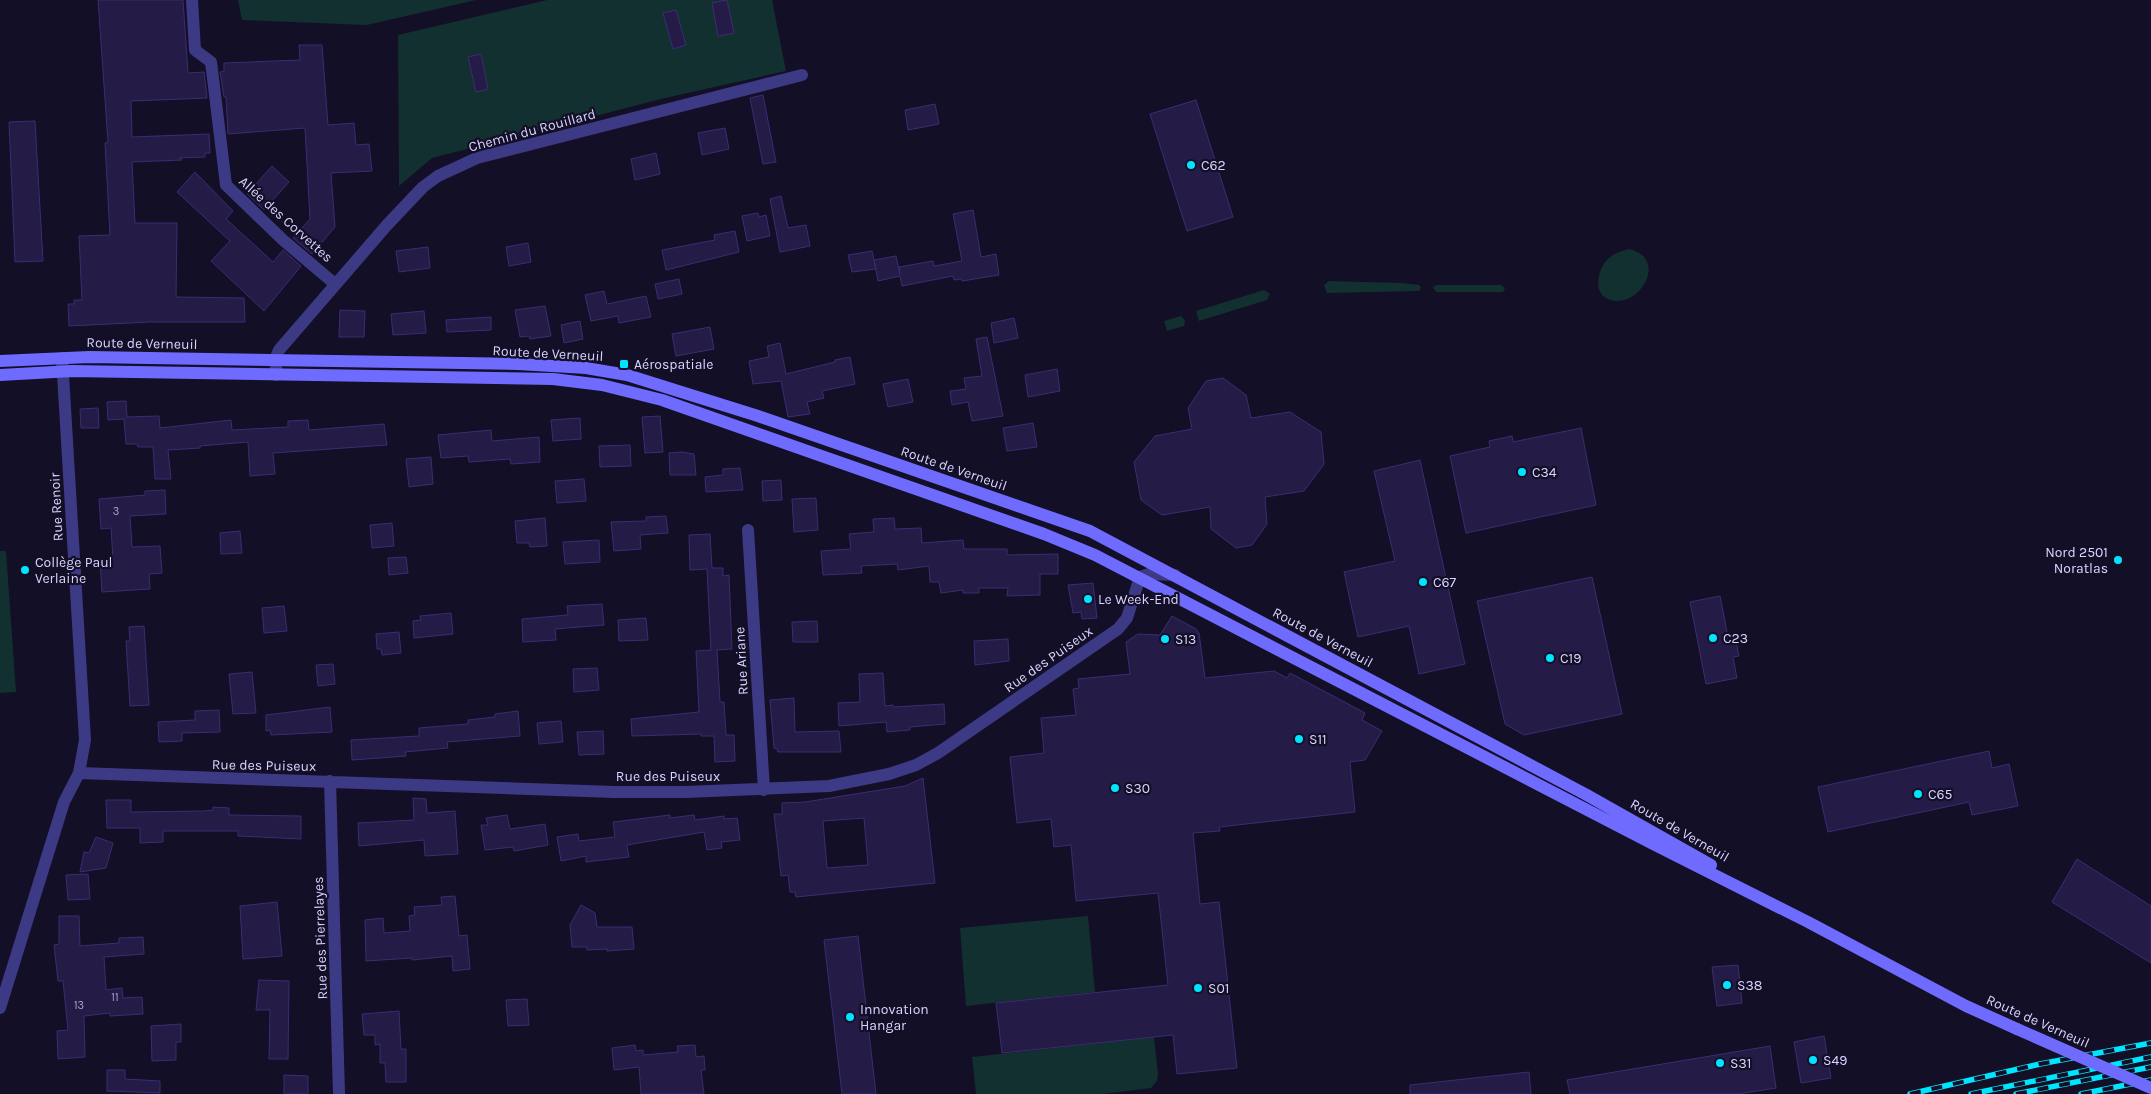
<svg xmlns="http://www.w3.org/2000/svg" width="2151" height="1094" font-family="Karla,sans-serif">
<rect width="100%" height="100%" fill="#130f26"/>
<path fill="#12302f" d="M238,0H476L367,25L242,20Z
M547,0H772L786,71L665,98L432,158L399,186L398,35Z
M1629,249C1671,259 1637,312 1608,299C1592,293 1598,268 1608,259C1614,253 1621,251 1629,249Z
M1329,281L1402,283L1419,285L1421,288L1419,291L1327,293L1324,285Z
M1437,285H1501L1505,288L1503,292H1436L1433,287Z
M1264,290L1270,294L1267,300L1199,321L1196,311Z
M1181,316L1185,320L1184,326L1167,331L1164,321Z
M0,551H6L16,692L0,693Z
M1088,916L1095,992L966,1006L960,928Z
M1154,1037L1158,1075L1157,1081L1151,1088L1103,1094H976L972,1057Z"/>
<path fill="#241b47" stroke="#3b2d73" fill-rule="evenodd" d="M98,0H183L188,73L204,72L207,98L131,101L132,137L209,134L210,153H205V157L179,158L182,160L132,162L135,223H177L176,297L244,298L245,322H150L69,326L68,304H74V300H82L79,236L110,235L105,143L108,142Z
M727,0L734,33L718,36L712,3Z
M676,10L686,45L673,49L663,13Z
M299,45H322L328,125L354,123L356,145L369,144L372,171L331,173L335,227L312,254L293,238L310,219L305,128L228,134L226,97H224L220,72L224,71V63L300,60Z
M481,54L488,89L476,92L468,57Z
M763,95L776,162L763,164L750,98Z
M1196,100L1233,217L1187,231L1150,114Z
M935,104L939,124L908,130L905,110Z
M35,121L43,261L15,262L9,122Z
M725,128L729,149L702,155L698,133Z
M656,153L660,174L635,180L631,159Z
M272,166L289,182L264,210L247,194Z
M195,172L233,211L226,219L273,262L283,250L301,266L264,311L211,261L230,241L177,192Z
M781,196L788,228L806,225L810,246L780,252L770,199Z
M973,210L981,257L996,254L999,275L962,281L961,279L954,280L953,276L902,286L900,276L878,281L874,260L896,256L900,274L899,267L933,261L934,266L962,261L953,214Z
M758,213L759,217L766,215L770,236L747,241L742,216Z
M735,231L739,252L666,270L662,250L715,240L714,235Z
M528,243L531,262L509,266L506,247Z
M428,247L430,268L399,272L396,251Z
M872,251L876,269L852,272L848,255Z
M679,279L682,294L658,299L655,284Z
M604,291L607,304L646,296L651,317L619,323L618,316L591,321L585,295Z
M545,306L551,336L530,339L529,336L520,337L515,310Z
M340,310L365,311L364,337H339Z
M424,311L426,333L393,335L391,314Z
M491,317V330L447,332L446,320Z
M1014,318L1018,338L994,343L991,323Z
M580,321L583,339L564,343L561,325Z
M710,327L714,349L676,356L672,334Z
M987,337L1003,416L972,421L968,402L952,405L950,391L966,389L964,378L982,376L976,339Z
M780,343L786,374L835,362V360L850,357L855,384L822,391L824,398L807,402L810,414L788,417L781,381L753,384L749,361L769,357L767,346Z
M1057,369L1060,391L1028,397L1025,375Z
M1223,378L1246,395L1251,418L1290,412L1321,432L1324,464L1304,491L1265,497L1267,524L1252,545L1236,548L1211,529L1210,507L1162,515L1141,500L1134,462L1155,436L1192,429L1188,408L1206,381Z
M908,379L913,402L888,407L883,384Z
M126,401L127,417L159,416L160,428L231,420L232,430L288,427V421L308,420L309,430L384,424L387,445L273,453L275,474L250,476L248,442L200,446V448L168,450L171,479H155L153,447H138L137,444H126L124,419L108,420L107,402Z
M98,408L99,428H81L80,409Z
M660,416L663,452L645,453L642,417Z
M580,418L581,439L553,441L551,420Z
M1033,423L1037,447L1007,451L1003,428Z
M1581,428L1596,505L1466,533L1450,456L1490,447L1489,441L1512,436L1513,442Z
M491,430L492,441L539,437L540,462L511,464L510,459L469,462L468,456L441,458L438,435Z
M630,445L631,466L600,467L599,446Z
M682,452L694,454L696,475H670L669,453Z
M431,457L433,484L409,487L406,459Z
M1420,460L1465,664L1419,674L1409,626L1358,637L1344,572L1395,561L1374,471Z
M740,468L743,490L706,492L705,477L723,475V469Z
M584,479L586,501L557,503L555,481Z
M781,480L782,500L763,501L762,481Z
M165,490L166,514L130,516L132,547L160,546L162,573L149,574L150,589L102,592L100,560H113L111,528L101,529L99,499L145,495V491Z
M816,498L818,530L794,532L792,499Z
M666,516L668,533L640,535L641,549L614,551L611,522L646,521V517Z
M545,518L547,546L530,547L529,543H517L515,521Z
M894,518L895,529L921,528L922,543L963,540L964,549H1007V555L1058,554V574H1040V595L1007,596L1008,588H979V593H963V590L941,593L939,582H930L929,566L898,570L897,564L861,566L862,573L823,575L821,551L851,549L849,534L874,532L873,519Z
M392,523L394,546L372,548L370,525Z
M240,531L242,553L221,554L220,533Z
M710,534L712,568H723V576L729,575L732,649L717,650L720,702H724L726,735H734L735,761L715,762L714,736H701V734L632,736L631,719L699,712L696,651L711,650L707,569L690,570L689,535Z
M599,540L600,562L565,564L563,542Z
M406,557L408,573L389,575L388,558Z
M1592,577L1622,714L1524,735L1505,724L1477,601Z
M1093,583L1097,618L1082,619L1081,612L1073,613L1068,585Z
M1720,596L1729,642L1736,641L1739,656L1733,657L1737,678L1706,684L1690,602Z
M602,604L604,625L555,629L556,640L523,642L522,619L568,615L567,606Z
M284,606L287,631L264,633L262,608Z
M451,613L453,634L414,638L413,621L421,620L420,616Z
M1172,616L1196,629L1199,633L1205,678L1274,671L1287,678L1290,673L1365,713L1362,720L1382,731L1365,760L1350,762L1355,812L1219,827L1220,831L1193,833L1200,904L1219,902L1237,1068L1177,1074L1173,1035L1002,1053L996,1003L1168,985L1158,893L1076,901L1071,845L1054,847L1051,819L1017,823L1010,757L1044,753L1041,718L1076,715L1073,689L1079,688L1078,679L1130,674L1126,642L1138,634L1160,635Z
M646,618L648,640L619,641L618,620Z
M817,621L818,642H793L792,622Z
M144,626L149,705L130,706L126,641H130L129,627Z
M399,632L401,653L382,655L381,649H377L376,634Z
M1008,639L1009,661L975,665L974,641Z
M333,664L335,684L318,686L316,665Z
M597,668L599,690L574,692L573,669Z
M252,672L256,713L233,714L229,674Z
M883,673L885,706L893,705L894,707L944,704L945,724L910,727V730L887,732L886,722L839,726L838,703L860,702L859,674Z
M794,698L795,732L839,731L841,752H778L777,749L774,748L770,700Z
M330,707L332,732L271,735L270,730L266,731V715Z
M219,710L220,732L182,733V741L159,742L158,722L195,720V711Z
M518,711L520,736L447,742L448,748L405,752L406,756L352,760L351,740L419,736V728L468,724V720L495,717V714Z
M561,721L563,742L539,744L537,723Z
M603,731L604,754L579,755L577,732Z
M1989,751L1992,768L2009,764L2018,806L1972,815L1969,802L1828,832L1818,787Z
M923,778L935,883L796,897L795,892H790L788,875L781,876L774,814H782V803L805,802L905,786ZM864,818L868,865L827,868L823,821Z
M413,798L426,799L427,813L455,811L458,854L425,856L424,840L359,846L358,823L414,820Z
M106,800H131V812L205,811L213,810V807L229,808V815L301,816V839L238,836V831H163V842L140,843V828H107Z
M507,815L510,829L545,824L548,845L514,851L513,847L485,850L481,825H488L486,818Z
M670,815V818L694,815L695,820L724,816V819L737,818L740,840L721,842L722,848L707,850L704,832L627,845L629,857L586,862V856L561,861L557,837L578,834L579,841L615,837L613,822Z
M96,837L113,843L106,868L80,872L84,852L89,853Z
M2077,859L2151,906V963L2052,902Z
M88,874L90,899L68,900L66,875Z
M455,896L459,936L467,935L470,969L453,971L452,956L412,960V958L366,961L365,920L383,918L384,933L410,931L409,916L415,915L414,907L442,905L441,897Z
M277,902L282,956L243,959L240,906Z
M581,905L595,913L597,927H632L634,949L607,951V949L587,950V947H572L570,925Z
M59,916H79L80,946L119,943V938L143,937L144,954L104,957L106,990L122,988L123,998L142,997L143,1014L110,1016V1013L84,1016L85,1057L58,1059L57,1031L68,1030L63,981H58L54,945L59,944Z
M858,936L876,1094H842L824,940Z
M1738,965L1742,1003L1717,1006L1712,967Z
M259,980L289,981L288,1059H269L270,1010H256Z
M527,999L529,1025L508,1026L506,1000Z
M399,1011L401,1049H406V1082H386L385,1063H380V1044L375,1045V1035H364L362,1014Z
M181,1024V1042H176V1060L152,1061L151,1026Z
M1824,1036L1831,1078L1801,1083L1794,1042Z
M635,1045L636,1051L643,1050V1055L678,1052L677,1046L695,1045L696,1057L704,1056L705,1070H701L704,1094H641L639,1067L614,1070L612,1048Z
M1770,1046L1776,1088L1738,1094H1570L1567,1080Z
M107,1070H125V1079L160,1081V1093L107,1091Z
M1529,1072L1531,1094H1410V1085Z
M284,1075L308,1076V1094H284Z"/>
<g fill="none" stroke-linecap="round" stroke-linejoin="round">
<path stroke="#3d3a85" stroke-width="12" d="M192,0L195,50L211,62L226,185L283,240L335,284
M276,375V357L279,350L387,225L423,187L438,176L477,158L802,75
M748,530L764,790
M79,773L614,792H686L829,786L889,774L916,765L938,753L1118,629L1127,618L1140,577L1149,574L1175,575
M330,781L339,1094
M0,1008L64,802L79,773L85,740L62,358"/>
<path stroke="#6f6bff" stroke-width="12" d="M0,361L89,357L518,364L586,368L627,375L758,416L1090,531L1585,794L1711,865
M0,375L72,371L553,379L602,385L662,400L1044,534L1095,555L1653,844L1808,922L1966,1006L2017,1029"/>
<defs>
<path id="rail" d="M1910,1094L2040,1064L2151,1043
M1971,1094L2151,1057
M2016,1094L2151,1067
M2081,1094L2151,1080"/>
</defs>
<use href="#rail" stroke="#00e5ff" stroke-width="5.5"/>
<use href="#rail" stroke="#130f26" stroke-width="4" stroke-dasharray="11" stroke-linecap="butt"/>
<path stroke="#6f6bff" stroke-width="12" d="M2017,1029L2151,1088"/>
</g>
<g fill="#00e5ff" stroke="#130f26" stroke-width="2">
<circle cx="1191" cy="165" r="5"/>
<rect x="619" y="359" width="10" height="10" rx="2.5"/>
<circle cx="1522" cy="472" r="5"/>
<circle cx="2118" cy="560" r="5"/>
<circle cx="25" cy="570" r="5"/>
<circle cx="1423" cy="582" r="5"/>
<circle cx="1088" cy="599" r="5"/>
<circle cx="1713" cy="638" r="5"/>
<circle cx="1165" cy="639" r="5"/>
<circle cx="1550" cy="658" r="5"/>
<circle cx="1299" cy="739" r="5"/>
<circle cx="1115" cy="788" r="5"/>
<circle cx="1918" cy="794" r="5"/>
<circle cx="1727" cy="985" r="5"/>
<circle cx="1198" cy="988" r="5"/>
<circle cx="850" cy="1017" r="5"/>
<circle cx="1813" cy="1060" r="5"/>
<circle cx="1720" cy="1063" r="5"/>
</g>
<g text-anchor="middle" stroke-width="4.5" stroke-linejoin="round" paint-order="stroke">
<g font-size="11" fill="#aca6d1">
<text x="116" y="515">3</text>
<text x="115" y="1001">11</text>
<text x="79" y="1009">13</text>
</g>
<g font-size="14" fill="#d9d4ff" stroke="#130f26">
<text transform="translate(532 130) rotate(-15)" y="5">Chemin du Rouillard</text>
<text transform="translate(286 219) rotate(42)" y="5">Allée des Corvettes</text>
<text transform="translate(142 343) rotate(1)" y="5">Route de Verneuil</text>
<text transform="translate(548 353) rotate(3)" y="5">Route de Verneuil</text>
<text transform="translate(954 468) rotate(19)" y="5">Route de Verneuil</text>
<text transform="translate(56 507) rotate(-93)" y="5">Rue Renoir</text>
<text transform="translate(1323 637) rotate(28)" y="5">Route de Verneuil</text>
<text transform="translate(1048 659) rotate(-35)" y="5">Rue des Puiseux</text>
<text transform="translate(741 661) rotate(-93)" y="5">Rue Ariane</text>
<text transform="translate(264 765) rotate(1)" y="5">Rue des Puiseux</text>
<text x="668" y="781">Rue des Puiseux</text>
<text transform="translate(1680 830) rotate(30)" y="5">Route de Verneuil</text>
<text transform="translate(320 938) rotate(-92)" y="5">Rue des Pierrelayes</text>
<text transform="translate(2038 1021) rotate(24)" y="5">Route de Verneuil</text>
</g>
<g font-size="14" fill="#d9d4ff" stroke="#130f26" text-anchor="start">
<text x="1201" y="170">C62</text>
<text x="634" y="369">Aérospatiale</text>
<text x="1532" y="477">C34</text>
<text x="2108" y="557" text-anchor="end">Nord 2501<tspan x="2108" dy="16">Noratlas</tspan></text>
<text x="35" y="567">Collège Paul<tspan x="35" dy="16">Verlaine</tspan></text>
<text x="1433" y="587">C67</text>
<text x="1098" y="604">Le Week-End</text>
<text x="1723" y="643">C23</text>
<text x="1175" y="644">S13</text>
<text x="1560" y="663">C19</text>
<text x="1309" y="744">S11</text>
<text x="1125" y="793">S30</text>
<text x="1928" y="799">C65</text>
<text x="1737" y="990">S38</text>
<text x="1208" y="993">S01</text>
<text x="860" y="1014">Innovation<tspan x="860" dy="16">Hangar</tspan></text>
<text x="1823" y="1065">S49</text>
<text x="1730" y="1068">S31</text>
</g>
</g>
</svg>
